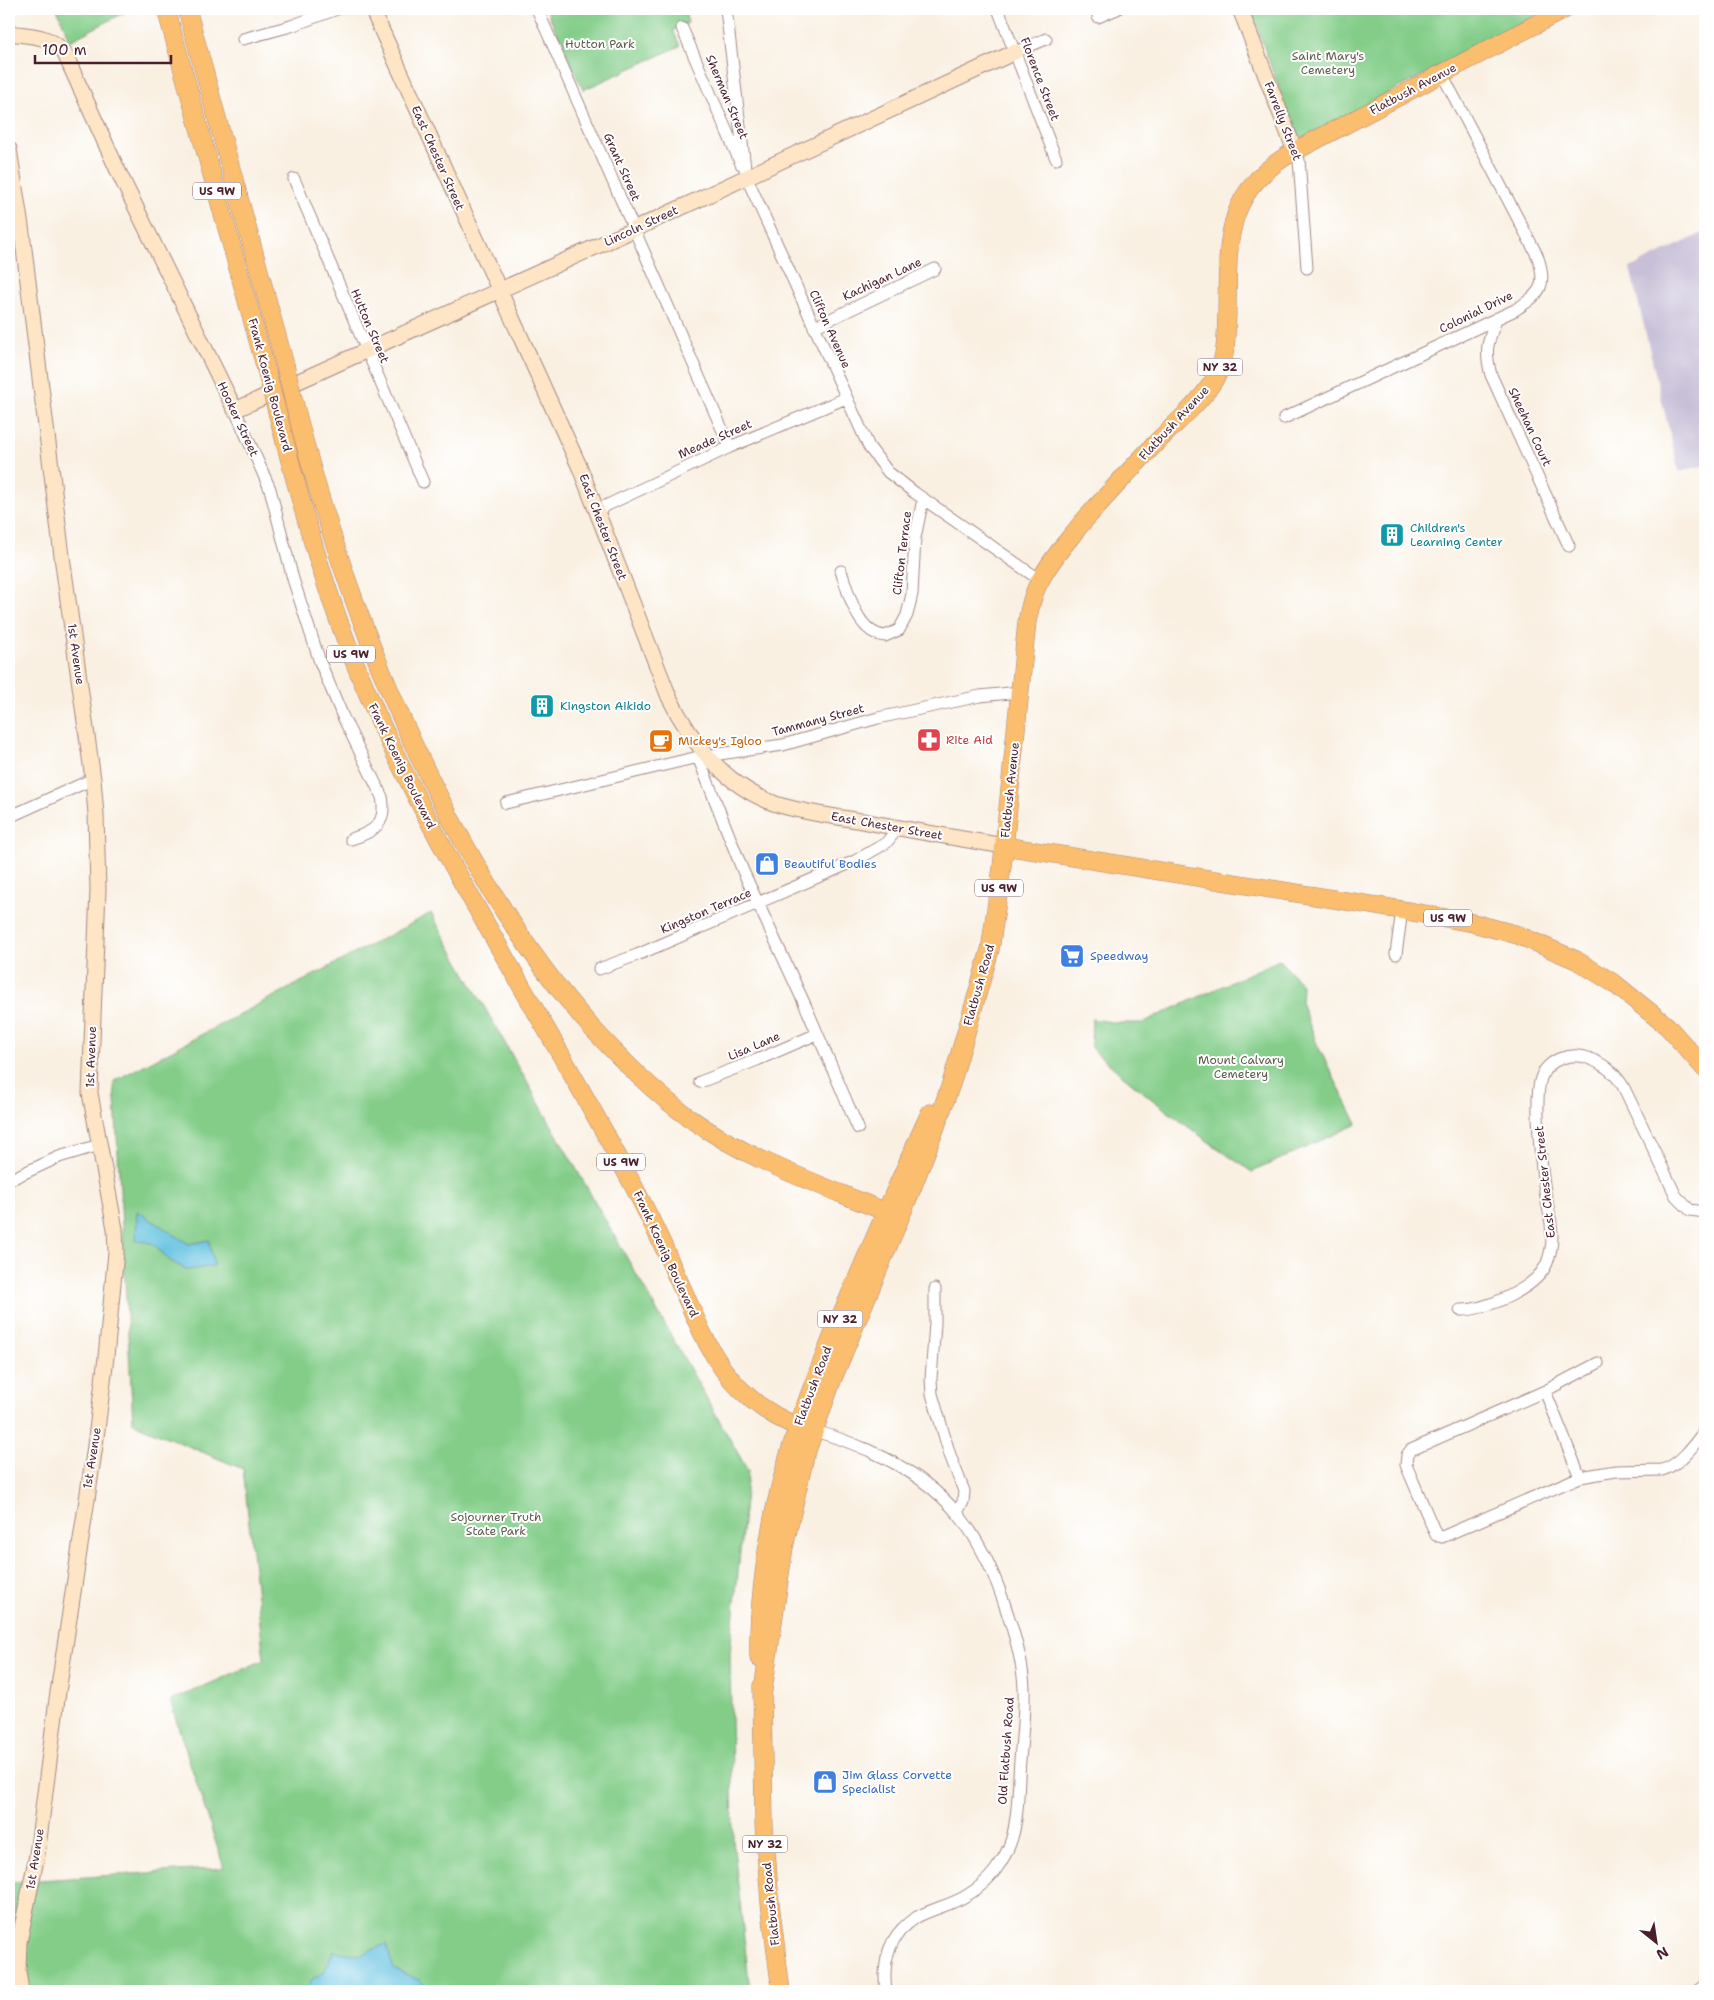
<svg xmlns="http://www.w3.org/2000/svg" width="1714" height="2000" font-family="'Shantell Sans',sans-serif">
<rect width="100%" height="100%" fill="#fff"/>
<filter id="ink" filterUnits="userSpaceOnUse"><feTurbulence type="fractalNoise" baseFrequency=".02" numOctaves="2"/><feDisplacementMap in="SourceGraphic" scale="10" xChannelSelector="R" yChannelSelector="G"/><feConvolveMatrix kernelMatrix="1 2 1 2 8 2 1 2 1" color-interpolation-filters="sRGB"/></filter>
<filter id="wash" filterUnits="userSpaceOnUse"><feTurbulence type="fractalNoise" baseFrequency=".0096" numOctaves="4" result="noise"/><feDisplacementMap in="SourceGraphic" scale="20" xChannelSelector="R" yChannelSelector="G"/><feGaussianBlur stdDeviation="1.12" result="paint"/><feColorMatrix in="noise" values="0 0 0 0 0 0 0 0 0 0 0 0 0 0 0 0 0 1.4 0 .05"/><feComposite in="paint" operator="in"/></filter>
<g filter="url(#wash)">
<rect width="100%" height="100%" fill="#f9f0e2"/>
<path fill="#c8bfd8" d="M1705,232V465L1679,472L1630,268Z"/>
<path fill="#83cd89" stroke="#66765a" d="M57,9H131L70,41Z
M546,9H684L688,23L673,30L680,46L583,90Z
M1250,9H1549L1301,139L1296,135Z
M431,913L748,1471L730,1653L733,1840L750,1991H9V1882L224,1868L170,1701L264,1660L243,1469L133,1423L114,1081Z
M1279,960L1302,984L1301,1002L1317,1044L1357,1124L1252,1172C1196,1134 1141,1093 1091,1048L1092,1019L1118,1023H1142Z"/>
<path fill="#62c1e0" stroke="#567086" d="M137,1211L189,1244L209,1240L214,1266L188,1270L170,1261L154,1244L136,1240Z
M386,1944L394,1969L419,1980L431,1991H308L311,1980L324,1972L333,1951L360,1955Z"/>
</g>
<g filter="url(#ink)">
<g fill="none" stroke-linecap="round" stroke-linejoin="round">
<defs>
<path id="street" d="M537,9L730,447
M726,9L746,176L869,447L888,472L915,493L1040,580
M998,9L1056,159
M1098,17L1117,9
M682,28L741,164
M243,39L291,26L337,9
M1015,52L1046,39
M1295,151L1299,160L1307,268
M294,179L423,482
M1497,318C1488,341 1484,349 1491,375L1569,546
M814,327L935,269
M235,410L270,489L293,579L320,662L343,717L382,797C387,823 375,832 351,839
M1284,418L1515,310C1541,294 1548,285 1537,255L1442,74
M597,510L730,447L846,398
M841,571C849,594 857,633 885,636L899,630L907,615L912,594L915,538L923,499
M698,757L743,871L806,1007L858,1128
M506,803L698,757L783,745L878,718L980,696L1020,692
M9,817L93,779
M1396,954L1402,910
M599,969L637,955L855,861L886,843L898,828
M700,1082L757,1060L817,1034
M9,1180L59,1157L99,1145
M935,1289V1323L931,1379L932,1394L950,1455L964,1491L963,1502L957,1512
M1460,1310C1485,1311 1537,1288 1547,1263C1550,1255 1552,1246 1552,1237C1552,1222 1548,1207 1545,1192C1541,1166 1539,1142 1538,1116C1538,1104 1537,1089 1541,1078C1544,1068 1553,1061 1562,1058C1571,1055 1580,1055 1588,1058C1604,1064 1614,1072 1623,1086L1676,1196L1690,1210L1705,1212
M1598,1363L1545,1391L1411,1450L1407,1455L1406,1465L1436,1535L1442,1537L1580,1477L1616,1471L1662,1470C1680,1465 1694,1445 1705,1430
M1545,1391L1580,1477
M813,1431C833,1435 851,1443 870,1451C949,1486 983,1534 1008,1615C1016,1639 1023,1663 1024,1688C1025,1712 1022,1736 1020,1760C1018,1785 1019,1814 1012,1838C1005,1861 989,1882 969,1894C953,1905 934,1908 917,1917C889,1934 882,1960 886,1991
M1698,1991L1705,1986"/>
<path id="secondary" d="M372,9L580,468L669,697C691,742 726,787 776,804C804,813 833,816 862,821C909,830 956,838 1004,846
M1240,9L1295,151
M9,33C31,36 49,35 64,52L118,171L235,410L635,229L1015,52
M9,149L22,233L63,564L93,779L96,814L98,890L90,1093L115,1229L116,1252L106,1357L95,1446L57,1699L37,1855L19,1942L18,1971L21,1991"/>
<path id="primary" d="M166,9L267,373
M187,9L285,365
M295,406C331,548 379,683 448,814C488,890 533,962 591,1027C622,1060 654,1093 691,1119C750,1161 819,1184 886,1212L891,1217L895,1230
M278,415C301,504 325,593 361,678C431,846 533,998 619,1159C640,1197 659,1235 676,1275C691,1306 703,1341 723,1369C745,1399 777,1422 813,1431
M1004,846L1402,910L1473,923L1518,935L1576,960L1615,984L1667,1026L1705,1069
M759,1658C758,1633 760,1607 763,1582C774,1479 806,1398 846,1304C874,1240 901,1176 930,1113
M762,1686L764,1825L770,1903L781,1991
M762,1697L784,1547L805,1456L833,1378L909,1196L935,1129L951,1084L990,950L1002,867L1027,622C1030,607 1033,592 1041,579C1051,559 1067,542 1081,524C1107,495 1133,466 1161,438C1181,418 1205,398 1218,373C1227,354 1226,334 1227,313C1228,240 1223,191 1295,151L1565,9"/>
</defs>
<use href="#street" stroke="#a28886" stroke-width="13"/>
<use href="#secondary" stroke="#a28886" stroke-width="17"/>
<use href="#primary" stroke="#a28886" stroke-width="19"/>
<use href="#street" stroke="#fff" stroke-width="11"/>
<use href="#secondary" stroke="#fde5c5" stroke-width="15"/>
<use href="#primary" stroke="#fbbd6e" stroke-width="18"/>
<defs>
<path id="primary-bridge" d="M285,365L295,406
M267,373L278,415"/>
</defs>
<use href="#primary-bridge" stroke="#a28886" stroke-width="19" stroke-linecap="butt"/>
<use href="#primary-bridge" stroke="#fbbd6e" stroke-width="18"/>
</g>
</g>
<defs>
<symbol id="building-square" viewBox="-11 -11 22 22"><rect x="-9" y="-9" width="18" height="18" rx="4" fill="#0f9aa8" stroke="#fff"/><path d="M-4-6H4V6H1V3H-1V6H-4ZM-2.5-4.3h1.7v1.8h-1.7ZM.8-4.3h1.7v1.8H.8ZM-2.5-1h1.7V.8h-1.7ZM.8-1h1.7V.8H.8Z" fill="#fff"/></symbol>
<symbol id="pharmacy-square" viewBox="-11 -11 22 22"><rect x="-9" y="-9" width="18" height="18" rx="4" fill="#e0444e" stroke="#fff"/><path d="M-2-6h4v4h4v4h-4v4h-4v-4h-4v-4h4Z" fill="#fff"/></symbol>
<symbol id="cafe-square" viewBox="-11 -11 22 22"><rect x="-9" y="-9" width="18" height="18" rx="4" fill="#e8710a" stroke="#fff"/><path d="M-5.5-4.5H6V0H3Q3 3.5 0 3.5H-2.5Q-5.5 3.5-5.5 0ZM3-3.2v2h1.7v-2ZM-6 4.5H4V6H-6Z" fill="#fff"/></symbol>
<symbol id="shop-square" viewBox="-11 -11 22 22"><rect x="-9" y="-9" width="18" height="18" rx="4" fill="#3f7fe0" stroke="#fff"/><path d="M-5-2.5h2.3a2.7 3.5 0 0 1 5.4 0H5L5.5 6h-11ZM-1.5-2.5h3a1.5 2.3 0 0 0-3 0Z" fill="#fff"/></symbol>
<symbol id="supermarket-square" viewBox="-11 -11 22 22"><rect x="-9" y="-9" width="18" height="18" rx="4" fill="#3f7fe0" stroke="#fff"/><path d="M-6-5.5h2.5l.6 2H6L4.5 2H-2.5L-4.4-4H-6ZM-1.5 3.2a1.3 1.3 0 1 0 .1 0ZM3 3.2a1.3 1.3 0 1 0 .1 0Z" fill="#fff"/></symbol>
</defs>
<g fill-rule="evenodd">
<use href="#building-square" x="1378" y="521" width="28" height="28"/>
<use href="#building-square" x="528" y="692" width="28" height="28"/>
<use href="#pharmacy-square" x="915" y="726" width="28" height="28"/>
<use href="#cafe-square" x="647" y="727" width="28" height="28"/>
<use href="#shop-square" x="753" y="850" width="28" height="28"/>
<use href="#supermarket-square" x="1058" y="942" width="28" height="28"/>
<use href="#shop-square" x="811" y="1768" width="28" height="28"/>
</g>
<g text-anchor="middle" stroke-width="4" stroke-linejoin="round" paint-order="stroke">
<g fill="#fff" stroke="#80626b" stroke-width="1">
<rect x="193" y="182.5" width="48" height="17" rx="4"/>
<rect x="1197.5" y="358.5" width="45" height="17" rx="4"/>
<rect x="327" y="645.5" width="48" height="17" rx="4"/>
<rect x="975" y="879.5" width="48" height="17" rx="4"/>
<rect x="1424" y="909.5" width="48" height="17" rx="4"/>
<rect x="597" y="1153.5" width="48" height="17" rx="4"/>
<rect x="817.5" y="1310.5" width="45" height="17" rx="4"/>
<rect x="742.5" y="1835.5" width="45" height="17" rx="4"/>
</g>
<g font-size="11" font-weight="bold" fill="#4a1f2b">
<text x="217" y="195">US 9W</text>
<text x="1220" y="371">NY 32</text>
<text x="351" y="658">US 9W</text>
<text x="999" y="892">US 9W</text>
<text x="1448" y="922">US 9W</text>
<text x="621" y="1166">US 9W</text>
<text x="840" y="1323">NY 32</text>
<text x="765" y="1848">NY 32</text>
</g>
<g font-size="12" fill="#5e5c4c" stroke="#fff">
<text x="600" y="48">Hutton Park</text>
<text x="1328" y="60">Saint Mary's<tspan x="1328" dy="14">Cemetery</tspan></text>
<text x="1241" y="1064">Mount Calvary<tspan x="1241" dy="14">Cemetery</tspan></text>
<text x="496" y="1521">Sojourner Truth<tspan x="496" dy="14">State Park</tspan></text>
</g>
<g font-size="12" fill="#4a1f2b" stroke="#fff">
<text transform="translate(1040 79) rotate(69)" y="4">Florence Street</text>
<text transform="translate(1413 89) rotate(-28)" y="4">Flatbush Avenue</text>
<text transform="translate(727 97) rotate(67)" y="4">Sherman Street</text>
<text transform="translate(1283 121) rotate(69)" y="4">Farrelly Street</text>
<text transform="translate(438 158) rotate(66)" y="4">East Chester Street</text>
<text transform="translate(622 167) rotate(66)" y="4">Grant Street</text>
<text transform="translate(641 226) rotate(-25)" y="4">Lincoln Street</text>
<text transform="translate(882 279) rotate(-25)" y="4">Kachigan Lane</text>
<text transform="translate(1476 312) rotate(-26)" y="4">Colonial Drive</text>
<text transform="translate(370 326) rotate(67)" y="4">Hutton Street</text>
<text transform="translate(830 329) rotate(66)" y="4">Clifton Avenue</text>
<text transform="translate(270 385) rotate(75)" y="4">Frank Koenig Boulevard</text>
<text transform="translate(238 419) rotate(65)" y="4">Hooker Street</text>
<text transform="translate(1174 423) rotate(-47)" y="4">Flatbush Avenue</text>
<text transform="translate(1530 427) rotate(65)" y="4">Sheehan Court</text>
<text transform="translate(715 439) rotate(-24)" y="4">Meade Street</text>
<text transform="translate(603 527) rotate(69)" y="4">East Chester Street</text>
<text transform="translate(902 553) rotate(-83)" y="4">Clifton Terrace</text>
<text transform="translate(76 654) rotate(82)" y="4">1st Avenue</text>
<text transform="translate(818 720) rotate(-15)" y="4">Tammany Street</text>
<text transform="translate(402 766) rotate(64)" y="4">Frank Koenig Boulevard</text>
<text transform="translate(1010 790) rotate(-84)" y="4">Flatbush Avenue</text>
<text transform="translate(887 826) rotate(10)" y="4">East Chester Street</text>
<text transform="translate(706 911) rotate(-23)" y="4">Kingston Terrace</text>
<text transform="translate(979 985) rotate(-74)" y="4">Flatbush Road</text>
<text transform="translate(754 1046) rotate(-23)" y="4">Lisa Lane</text>
<text transform="translate(91 1057) rotate(-88)" y="4">1st Avenue</text>
<text transform="translate(1545 1182) rotate(-96)" y="4">East Chester Street</text>
<text transform="translate(666 1254) rotate(65)" y="4">Frank Koenig Boulevard</text>
<text transform="translate(813 1386) rotate(-69)" y="4">Flatbush Road</text>
<text transform="translate(92 1458) rotate(-81)" y="4">1st Avenue</text>
<text transform="translate(1006 1751) rotate(-86)" y="4">Old Flatbush Road</text>
<text transform="translate(35 1859) rotate(-81)" y="4">1st Avenue</text>
<text transform="translate(771 1904) rotate(-96)" y="4">Flatbush Road</text>
</g>
<g font-size="12" fill="#0d838f" stroke="#fff" text-anchor="start">
<text x="1410" y="532">Children's<tspan x="1410" dy="14">Learning Center</tspan></text>
<text x="560" y="710">Kingston Aikido</text>
</g>
<g font-size="12" fill="#be3a42" stroke="#fff" text-anchor="start">
<text x="946" y="744">Rite Aid</text>
</g>
<g font-size="12" fill="#c56008" stroke="#fff" text-anchor="start">
<text x="678" y="745">Mickey's Igloo</text>
</g>
<g font-size="12" fill="#366cbe" stroke="#fff" text-anchor="start">
<text x="784" y="868">Beautiful Bodies</text>
<text x="1090" y="960">Speedway</text>
<text x="842" y="1779">Jim Glass Corvette<tspan x="842" dy="14">Specialist</tspan></text>
</g>
</g>
<rect width="1714" height="2000" fill="none" stroke="#fff" stroke-width="30"/>
<g transform="translate(1656 1942) rotate(150)" stroke="#ffffff" stroke-width="4" paint-order="stroke">
<path d="M0-4L9 19L0 12L-9 19Z" fill="#4a1f2b"/>
<text y="-8" font-size="14" font-weight="bold" text-anchor="middle" fill="#4a1f2b">N</text>
</g>
<path d="M35 55v8h136v-8" fill="none" stroke="#4a1f2b" stroke-width="2.5"/>
<text x="42" y="55" font-size="15" fill="#4a1f2b" stroke="#ffffff" stroke-width="4" paint-order="stroke">100 m</text>
</svg>
